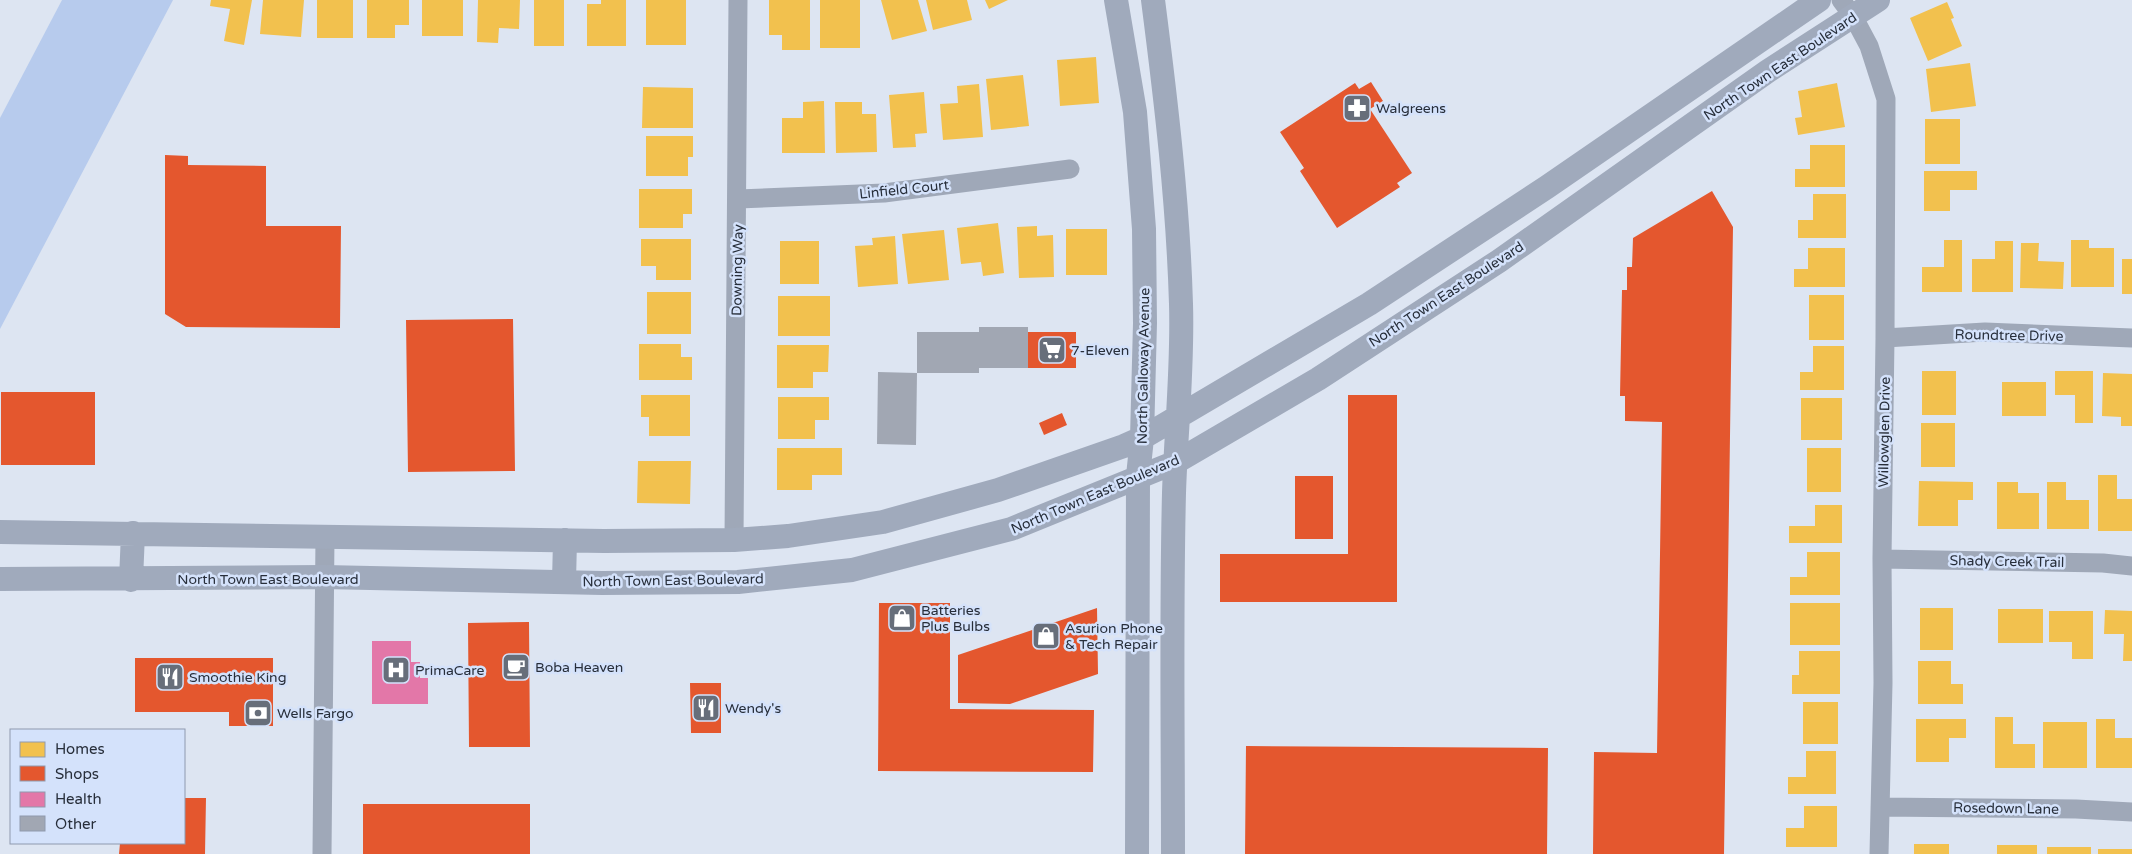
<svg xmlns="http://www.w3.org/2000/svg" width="2132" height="854" font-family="'Varela Round',sans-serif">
<rect width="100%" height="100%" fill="#dde5f2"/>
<path fill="#b7cbed" d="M62,0H173L0,329V118Z"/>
<path fill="#f2c14e" d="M211,0H252L244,45L224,41L230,9L210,6Z
M263,0H304L301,37L260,34Z
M317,0H353V38H317Z
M367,0H409V25H395V38H367Z
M422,0H463V36H422Z
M478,0H520L519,29L499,28L498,43L477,42Z
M534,0H564V46H534Z
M601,0H626V46H587V4H601Z
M646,0H686V45H646Z
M769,0H810V50H782V35H769Z
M820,0H860V48H820Z
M881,0H918L927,31L892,40Z
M926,0H967L972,20L933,30Z
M985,0H1008L989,9Z
M1947,2L1954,18L1951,19L1962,46L1928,61L1910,18Z
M1096,57L1099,103L1060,106L1057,60Z
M1970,63L1976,106L1931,112L1926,69Z
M1023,75L1029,126L991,130L986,79Z
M1837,83L1845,127L1798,135L1795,118L1802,117L1798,91Z
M979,84L983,137L943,140L940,104L958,103L957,86Z
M643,87L693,88V128H642Z
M924,92L927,133L915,134L916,147L893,148L889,95Z
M824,101L825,153H782V118H803V102Z
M835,102H862V114H876L877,152L836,153Z
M1925,119H1960V164H1925Z
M646,136H693V157H688V176H646Z
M1810,145H1845V187H1795V169H1810Z
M1924,171H1977V190H1950V211H1924Z
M639,189H692V214H683V228H639Z
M1813,194H1846V238H1798V220H1813Z
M998,223L1004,273L983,276L981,262L961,264L957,228Z
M1037,226V236L1053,235L1054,277L1019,278L1017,227Z
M1066,229H1107V275H1066Z
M944,230L949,280L908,284L902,234Z
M895,236L898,284L858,287L855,246L873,245L872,238Z
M641,239H691V280H656V266H641Z
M1944,240H1962V292H1922V267H1944Z
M2071,240H2089V248H2114V287H2071Z
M780,241H819V284H780Z
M1995,241H2013V292H1972V259H1995Z
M2021,243H2039L2038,261L2064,262L2063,289L2020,288Z
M1808,248H1845V287H1794V269H1808Z
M2122,259H2132V294H2122Z
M647,292H691V334H647Z
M1809,295H1844V340H1809Z
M778,296H830V336H778Z
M639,344H681V357H692V380H639Z
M777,345H829L828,372H813V388H777Z
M1813,346H1844V390H1800V372H1813Z
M1922,371H1956V415H1922Z
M2055,371H2093V423H2075V395H2055Z
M2103,373L2132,374V426H2121V417L2102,416Z
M2002,382H2046V416H2002Z
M641,395H690V436H649V417H641Z
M778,397H829V420H815V439H778Z
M1801,398H1842V440H1801Z
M1921,423H1955V467H1921Z
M777,448H842V475H812V490H777Z
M1807,448H1841V492H1807Z
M638,461H691L690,504L637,503Z
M2098,475H2117V499H2132V531H2098Z
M1919,481L1973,482V500H1958V526H1918Z
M1997,482H2018V493H2039V529H1997Z
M2047,482H2066V500H2089V529H2047Z
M1815,505H1842V543H1789V526H1815Z
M1807,552H1840V595H1790V577H1807Z
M1790,603H1840V645H1790Z
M1920,608H1953V650H1920Z
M1998,609H2043V643H1998Z
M2105,610L2132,611V661H2123L2124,634H2104Z
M2049,611H2093V659H2072V642H2049Z
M1799,651H1840V694H1792V675H1799Z
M1918,661H1951V684H1963V704H1918Z
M1803,702H1838V744H1803Z
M1995,717H2013V744H2035V768H1995Z
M1916,719H1966V738H1949V762H1916Z
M2096,719H2115V738H2132V768H2096Z
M2043,722H2087V768H2043Z
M1806,751H1836V794H1788V777H1806Z
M1804,806H1837V847H1786V828H1804Z
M1914,844H1949V854H1914Z
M1997,845H2037V854H1997Z
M2047,847H2091V854H2047Z
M2098,849H2132V854H2098Z"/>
<path fill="#e4572e" d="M1371,82L1383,101L1370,109L1412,173L1397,183L1400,187L1337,228L1300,171L1304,168L1280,132L1355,83L1359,89Z
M165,155L188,156V165L266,166V226H341L340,328L186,327L165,314Z
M1712,191L1733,227L1724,854H1593L1594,752L1657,753L1662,422L1625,421V396H1620L1622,290H1627V267H1632L1633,238Z
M513,319L515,471L408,472L406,320Z
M1028,332H1076V368H1028Z
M1,392H95V465H1Z
M1348,395H1397V602H1220V554H1348Z
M1062,413L1067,425L1044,435L1039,423Z
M1295,476H1333V539H1295Z
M879,603H950V709L1094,710L1093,772L878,771Z
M1097,608L1098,674L1010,704L958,703V655Z
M529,622L530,747H469L468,623Z
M135,658H273V726H229V712H135Z
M690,683H721V733H691Z
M1246,746L1548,748L1547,854H1245Z
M184,798H206L205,854H119L120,843H184Z
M363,804H530V854H363Z"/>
<path fill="#e377a8" d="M372,641H411V662H420V678H428V704H372Z"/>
<path fill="#a1a7b3" d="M979,327H1028V368H979V373H917V332H979Z
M878,372L917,373L916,445L877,444Z"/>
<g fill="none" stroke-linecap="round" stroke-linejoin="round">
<path stroke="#9fa8b8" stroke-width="19" d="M1841,0L1853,16L1869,46L1886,99L1885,338L1882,559L1883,683L1879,854
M738,199L884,193L1070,169
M1885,338L1985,332L2132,338
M734,540L738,0
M1882,559L2103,563L2132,566
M1880,807L2076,809L2132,812
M322,854L325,537"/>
<path stroke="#a0aabc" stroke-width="24" d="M1116,0L1135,112L1144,229L1145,323L1142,438L1138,476L1137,854
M1153,0C1166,101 1178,202 1181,304C1183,367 1176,430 1174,493C1171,613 1173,734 1173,854
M0,532L604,541L734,540L788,536L883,522L998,490L1124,446L1142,438L1369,304L1547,187L1819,0
M0,579L324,577L602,583L738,582L852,570L1011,529L1176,462L1318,379L1499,261L1768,71L1878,0
M131,580L133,533
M564,582L565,540"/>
</g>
<defs>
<symbol id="pharmacy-square" viewBox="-11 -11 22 22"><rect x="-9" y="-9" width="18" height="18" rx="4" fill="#676e7a" stroke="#d4e2fb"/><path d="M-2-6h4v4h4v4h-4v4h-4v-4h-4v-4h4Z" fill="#fff"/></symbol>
<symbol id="supermarket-square" viewBox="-11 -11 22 22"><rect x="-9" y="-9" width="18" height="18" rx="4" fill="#676e7a" stroke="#d4e2fb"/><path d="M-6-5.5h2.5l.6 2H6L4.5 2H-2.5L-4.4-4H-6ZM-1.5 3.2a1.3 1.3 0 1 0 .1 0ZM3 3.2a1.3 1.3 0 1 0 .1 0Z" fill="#fff"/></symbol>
<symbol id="shop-square" viewBox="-11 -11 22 22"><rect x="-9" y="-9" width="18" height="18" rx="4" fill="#676e7a" stroke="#d4e2fb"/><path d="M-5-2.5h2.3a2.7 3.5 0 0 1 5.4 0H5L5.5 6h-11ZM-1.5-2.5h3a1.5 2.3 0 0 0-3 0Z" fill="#fff"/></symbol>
<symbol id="cafe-square" viewBox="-11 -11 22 22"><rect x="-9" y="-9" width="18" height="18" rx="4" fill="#676e7a" stroke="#d4e2fb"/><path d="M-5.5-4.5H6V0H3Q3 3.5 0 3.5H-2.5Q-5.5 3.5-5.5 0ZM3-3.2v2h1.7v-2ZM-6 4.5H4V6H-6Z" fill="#fff"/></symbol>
<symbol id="hospital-square" viewBox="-11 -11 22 22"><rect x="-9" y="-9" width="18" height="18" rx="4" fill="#676e7a" stroke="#d4e2fb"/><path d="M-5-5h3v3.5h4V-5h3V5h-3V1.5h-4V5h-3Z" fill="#fff"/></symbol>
<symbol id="restaurant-square" viewBox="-11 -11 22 22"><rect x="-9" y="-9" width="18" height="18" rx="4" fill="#676e7a" stroke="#d4e2fb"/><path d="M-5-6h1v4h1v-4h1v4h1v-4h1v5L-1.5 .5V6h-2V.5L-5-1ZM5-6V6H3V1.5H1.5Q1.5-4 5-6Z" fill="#fff"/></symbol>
<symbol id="bank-square" viewBox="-11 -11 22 22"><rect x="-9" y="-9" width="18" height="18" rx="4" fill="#676e7a" stroke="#d4e2fb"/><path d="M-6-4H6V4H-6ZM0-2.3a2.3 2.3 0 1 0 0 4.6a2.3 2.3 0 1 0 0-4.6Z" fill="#fff"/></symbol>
</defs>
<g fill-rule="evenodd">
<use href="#pharmacy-square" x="1341" y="92" width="32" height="32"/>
<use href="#supermarket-square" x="1036" y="334" width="32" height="32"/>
<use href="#shop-square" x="886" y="602" width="32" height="32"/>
<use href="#shop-square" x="1030" y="620" width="32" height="32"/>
<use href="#cafe-square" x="500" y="651" width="32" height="32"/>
<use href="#hospital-square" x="380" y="654" width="32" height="32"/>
<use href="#restaurant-square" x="154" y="661" width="32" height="32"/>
<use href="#restaurant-square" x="690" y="692" width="32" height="32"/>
<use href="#bank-square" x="242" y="697" width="32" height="32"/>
</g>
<g text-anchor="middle" stroke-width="5" stroke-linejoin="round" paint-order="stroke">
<g font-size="14" fill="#272e3a" stroke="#d4e2fb">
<text transform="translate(1780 66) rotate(-34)" y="5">North Town East Boulevard</text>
<text transform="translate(904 189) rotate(-6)" y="5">Linfield Court</text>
<text transform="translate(737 270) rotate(-89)" y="5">Downing Way</text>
<text transform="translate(1446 294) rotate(-33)" y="5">North Town East Boulevard</text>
<text transform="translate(2009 335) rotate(1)" y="5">Roundtree Drive</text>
<text transform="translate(1143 366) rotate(-89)" y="5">North Galloway Avenue</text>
<text transform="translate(1884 432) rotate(-89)" y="5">Willowglen Drive</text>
<text transform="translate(1095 494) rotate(-23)" y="5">North Town East Boulevard</text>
<text transform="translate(2007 561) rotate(1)" y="5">Shady Creek Trail</text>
<text x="268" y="584">North Town East Boulevard</text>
<text transform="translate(673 580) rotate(-1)" y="5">North Town East Boulevard</text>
<text transform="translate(2006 808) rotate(1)" y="5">Rosedown Lane</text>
</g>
<g font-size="14" fill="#272e3a" stroke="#d4e2fb" text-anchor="start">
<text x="1376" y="113">Walgreens</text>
<text x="1071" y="355">7-Eleven</text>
<text x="921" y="615">Batteries<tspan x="921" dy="16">Plus Bulbs</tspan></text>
<text x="1065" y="633">Asurion Phone<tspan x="1065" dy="16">&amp; Tech Repair</tspan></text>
<text x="535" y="672">Boba Heaven</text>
<text x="415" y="675">PrimaCare</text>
<text x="189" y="682">Smoothie King</text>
<text x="725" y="713">Wendy's</text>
<text x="277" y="718">Wells Fargo</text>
</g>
</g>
<rect x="10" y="729" width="175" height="115" fill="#d4e2fb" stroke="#8f9aae"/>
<rect x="20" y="742" width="25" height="15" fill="#f2c14e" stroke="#8f9aae"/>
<text x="55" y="754" font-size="15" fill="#272e3a">Homes</text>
<rect x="20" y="766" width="25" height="15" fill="#e4572e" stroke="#8f9aae"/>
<text x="55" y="779" font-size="15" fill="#272e3a">Shops</text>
<rect x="20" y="792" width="25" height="15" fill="#e377a8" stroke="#8f9aae"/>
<text x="55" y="804" font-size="15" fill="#272e3a">Health</text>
<rect x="20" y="816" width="25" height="15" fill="#a1a7b3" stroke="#8f9aae"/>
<text x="55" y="829" font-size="15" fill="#272e3a">Other</text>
</svg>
